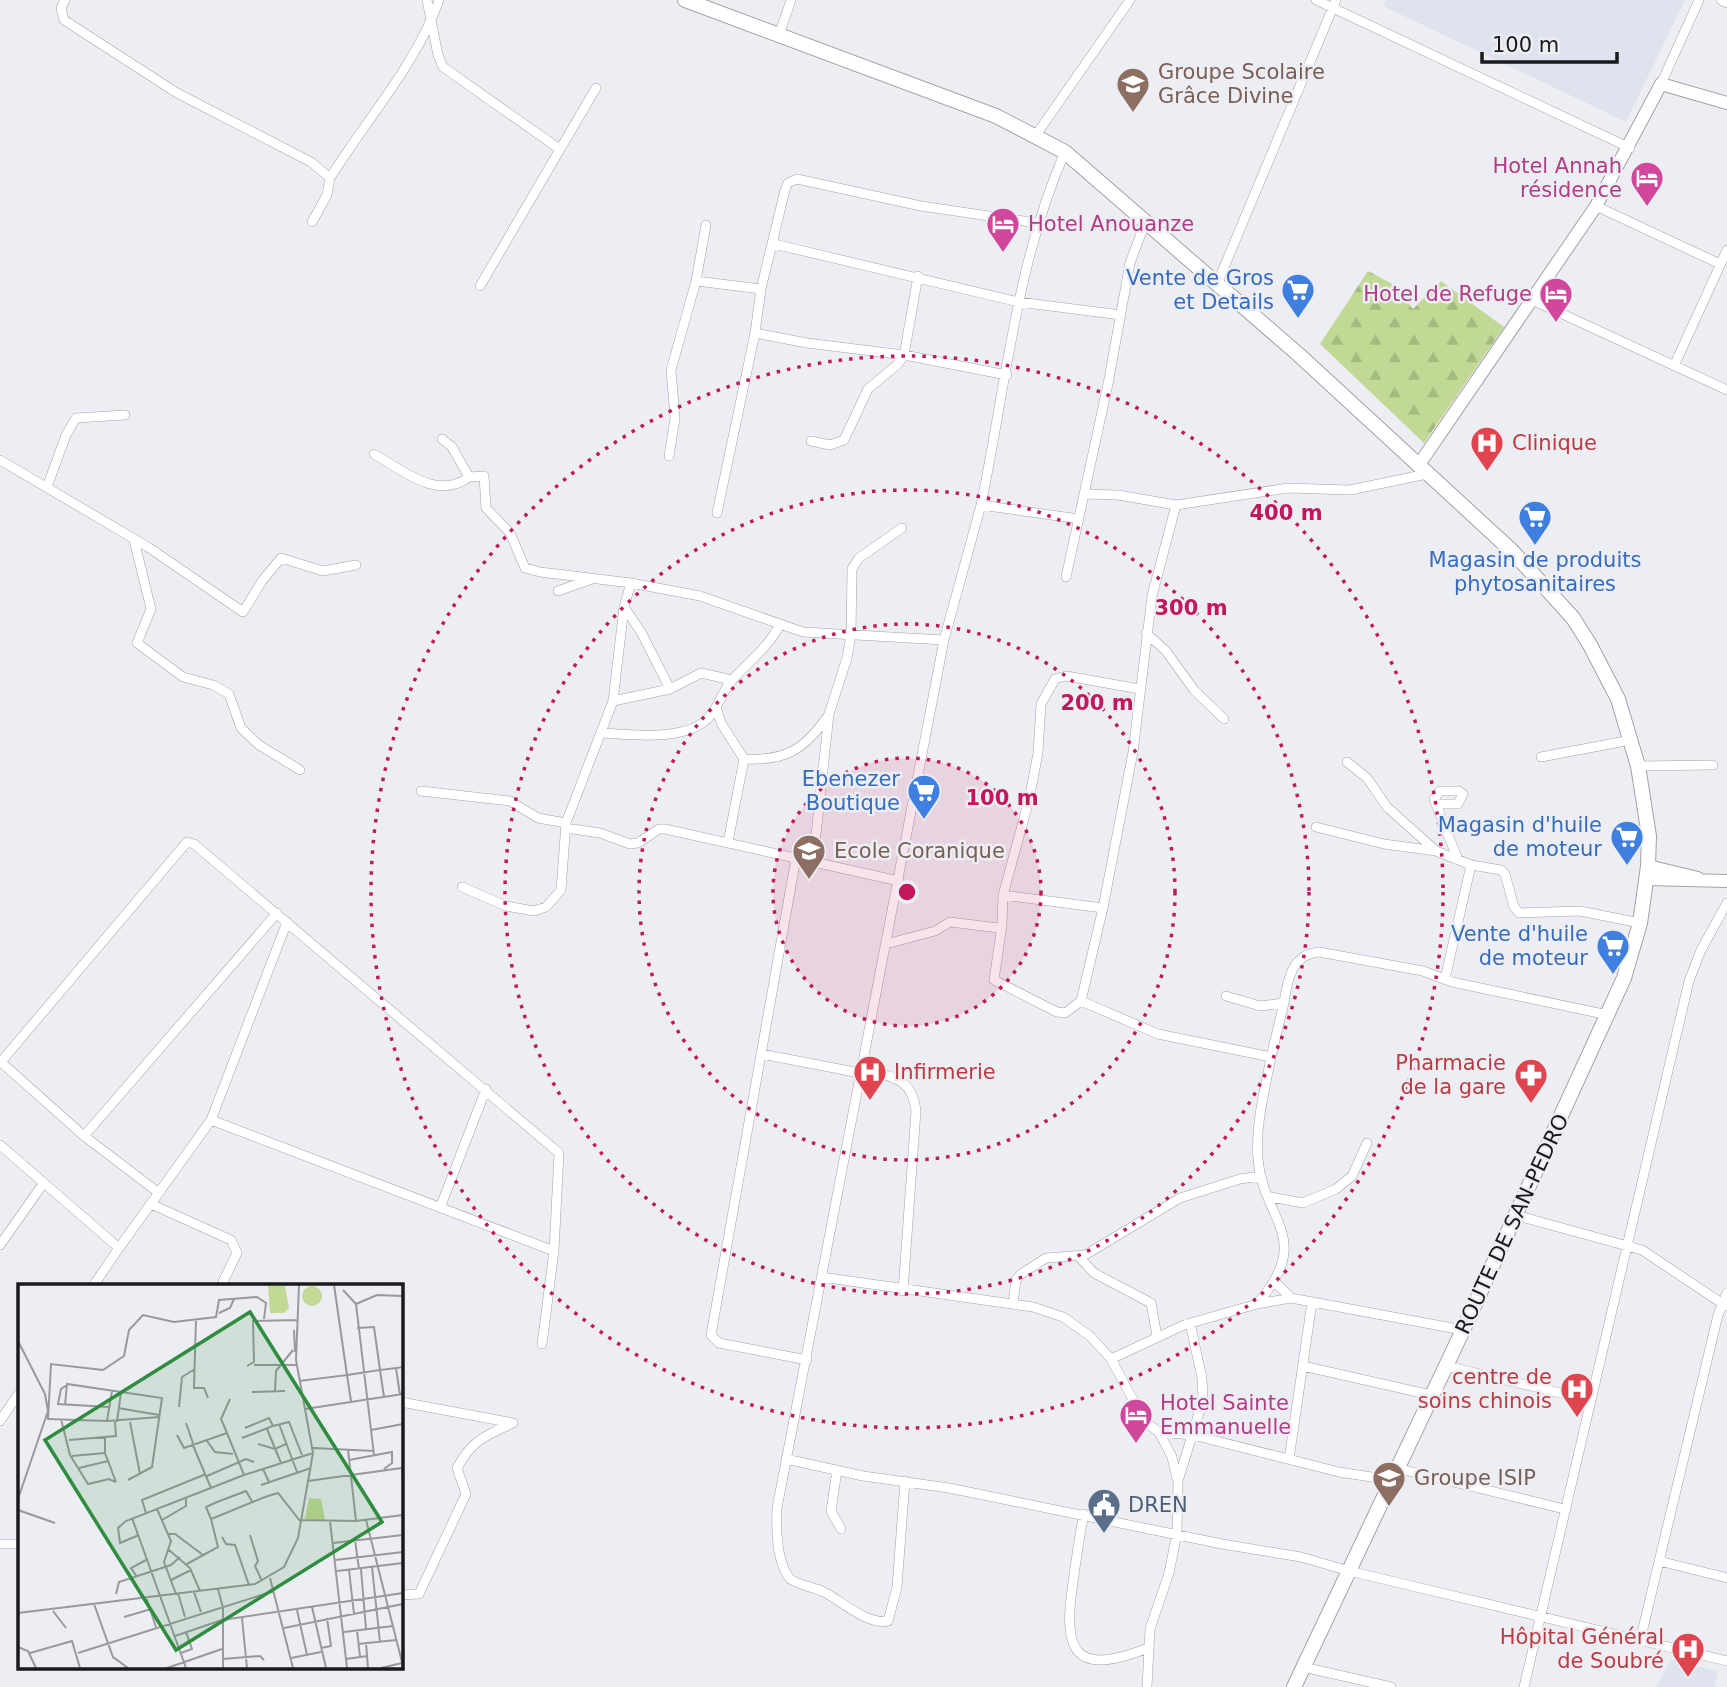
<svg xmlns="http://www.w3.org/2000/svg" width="1727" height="1687" font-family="'DejaVu Sans',sans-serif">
<defs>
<pattern id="forest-firs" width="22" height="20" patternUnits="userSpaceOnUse" patternTransform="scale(1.75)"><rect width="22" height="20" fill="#c1d994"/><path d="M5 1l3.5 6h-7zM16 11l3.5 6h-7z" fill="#a5ba7f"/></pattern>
</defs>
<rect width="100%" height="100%" fill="#edeef3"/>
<path fill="#dfe3ee" d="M1386,0H1685L1626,122L1383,6Z
M1671,1660L1718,1671L1714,1687H1656Z"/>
<path fill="url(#forest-firs)" d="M1368,271L1394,285L1413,309L1441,281L1504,327L1424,443L1320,344Z"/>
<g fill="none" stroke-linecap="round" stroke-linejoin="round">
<defs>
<path id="street" d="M65,0L61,8L64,20L177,93L311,162L330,178L327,195L312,222
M427,0L438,55L443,67L558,148
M1316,0L1630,148
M1721,0L1727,3
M779,35L791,0
M1661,84L1699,0
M1036,135L1130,0
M330,178C366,120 416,65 439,0
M1596,206L1720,264
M774,244L1019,302L1121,315
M696,281L706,225
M1217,284L1336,0
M480,286L596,88
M761,289L785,190L788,183L797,179L921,206L1037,223
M1532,300L1727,390
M755,333L807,343L904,355L1007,375
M1674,366L1727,250
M442,439L452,447L469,477L484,476L486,508L510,533L525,568L540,572L631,583
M811,441L830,445L844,440L868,389L898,364L904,355L918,276
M374,454C402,470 438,501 469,477
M669,456L675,418L671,370L696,281L761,289L755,333L717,513
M0,460L148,547L243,612L262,581L281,558L323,571L356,565
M47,487L66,435L76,418L125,415
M1084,494L1118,495L1176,505
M981,505C1006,386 1016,263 1065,152
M134,540L151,609L137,643L183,677L213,685L229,694L241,728L259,745L300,770
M1066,577L1108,384L1130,263L1146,220
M558,591L592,579
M624,607L641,632L670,689
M1146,633L1166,651L1194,690L1224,719
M613,701L670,689L701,673L732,680
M716,707L721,723L744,759L728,842
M603,733C633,735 690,742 711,715C720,703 724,688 734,678C751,660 768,647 780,625
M1541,757L1631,740
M744,759C786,761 804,750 828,716
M1347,762L1367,778L1387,807L1435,850
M1638,766L1713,765
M421,791L510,801L538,818L566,823
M1436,804H1458L1463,794L1459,791H1440L1434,799L1457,857
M1316,827L1384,844L1436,851L1471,865L1501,870L1505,874L1514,907L1519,913L1580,911L1640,923
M566,828L600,833L630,844L638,843L659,829H665L899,881
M796,858L711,1335L719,1343L807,1360
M813,862L829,714L847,658L851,635L852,569L859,558L902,528
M462,887L506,906L534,911L546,907L561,890L566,823L613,701L624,607L631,583L700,596L803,632L944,640L981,505L1079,519
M1003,895L1103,908
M886,944L935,931L950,922L999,928
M1445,979L1471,865
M1226,996L1260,1006L1284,1003C1287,981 1292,954 1319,952L1423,971L1452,982L1608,1015
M1081,1001L1065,1013L1057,1012L994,980L1002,925L1003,895L1029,800L1038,753L1041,704L1055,679L1066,676L1140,689
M761,1054L860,1073
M1271,1057L1284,1003
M1,1062L84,1136L159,1193
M0,1063L187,842L194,844L559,1153L554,1251L542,1344
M861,1068C890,1077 912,1076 916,1111L903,1291
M211,1120L554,1251
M84,1136L277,913
M0,1145L119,1248L93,1286
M1270,1197L1303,1203L1336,1189L1352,1176L1367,1143
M151,1204L231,1240L237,1253L221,1286
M440,1208L486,1089
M1515,1215L1642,1250L1726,1306
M0,1245L43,1184
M119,1248L211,1120L287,922
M1079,1257L1094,1273L1151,1303L1157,1336
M821,1277L1033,1307L1063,1317L1090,1336L1111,1359L1145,1422L1159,1432L1193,1435L1339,1472L1391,1480
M1275,1282L1291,1298L1463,1330
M1013,1304L1016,1280L1021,1274L1046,1258L1085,1255L1180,1198L1240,1179L1261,1176
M1257,1304C1315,1237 1263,1221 1258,1159C1255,1125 1265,1090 1271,1057L1158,1034L1081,1001L1103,908L1133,752L1152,596L1176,505L1288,488L1350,490L1427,474
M1111,1359L1184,1325L1257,1304L1291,1298
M1303,1366L1431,1395
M1446,1366L1590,1400
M401,1402L513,1423
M0,1421L19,1393
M1159,1432L1172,1457L1177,1479
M786,1459L863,1476L949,1488L1222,1544L1301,1557L1349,1571L1727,1661
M1289,1459L1312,1302
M1396,1468L1564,1509
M837,1470L831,1511L841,1529
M905,1481L897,1587L888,1621C866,1625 841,1600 822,1591C811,1587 800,1585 790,1579C776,1561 776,1529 777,1508L944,640
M1084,1514C1079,1537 1076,1560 1073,1583C1062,1653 1075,1677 1148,1648
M0,1544H19
M1659,1561L1727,1578
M401,1595L419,1594L466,1494L457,1468C472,1440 485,1436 513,1423
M1640,1641L1718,1315L1727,1293
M1303,1667L1391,1687
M1147,1687L1150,1629L1169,1573L1177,1533L1178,1481L1203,1400L1202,1378L1190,1323
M1524,1687L1689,981L1701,950L1727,903"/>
<path id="secondary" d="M1418,466L1596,206L1661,84L1727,103
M1648,866L1698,878
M1646,879L1727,881"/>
<path id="primary" d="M685,0L996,116L1065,152L1299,355L1512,551L1573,618L1590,645L1618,699L1638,766L1649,836L1648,866L1640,923L1624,978L1463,1330L1294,1687"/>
</defs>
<use href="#street" stroke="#a1a2a6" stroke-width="10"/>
<use href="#secondary" stroke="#a1a2a6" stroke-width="14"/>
<use href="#primary" stroke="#a1a2a6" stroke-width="16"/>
<use href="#street" stroke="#fff" stroke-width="9"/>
<use href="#secondary" stroke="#fff" stroke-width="12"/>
<use href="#primary" stroke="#fff" stroke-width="14"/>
</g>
<circle cx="907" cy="892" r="134" fill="#c2185b" fill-opacity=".12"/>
<g fill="none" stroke="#c2185b" stroke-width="3.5" stroke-dasharray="3.5 7">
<circle cx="907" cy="892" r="134"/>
<circle cx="907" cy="892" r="268"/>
<circle cx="907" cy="892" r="402"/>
<circle cx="907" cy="892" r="536"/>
</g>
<defs>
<symbol id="school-pin" viewBox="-11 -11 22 30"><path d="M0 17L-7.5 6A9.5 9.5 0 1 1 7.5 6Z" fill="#8d6e63" stroke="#edeef3"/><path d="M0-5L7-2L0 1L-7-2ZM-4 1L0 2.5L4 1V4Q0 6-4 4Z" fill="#fff"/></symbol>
<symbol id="hotel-pin" viewBox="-11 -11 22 30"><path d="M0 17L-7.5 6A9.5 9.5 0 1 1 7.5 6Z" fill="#d1479c" stroke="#edeef3"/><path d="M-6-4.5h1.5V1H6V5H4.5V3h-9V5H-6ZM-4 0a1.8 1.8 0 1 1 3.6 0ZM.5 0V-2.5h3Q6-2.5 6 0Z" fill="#fff"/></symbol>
<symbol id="supermarket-pin" viewBox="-11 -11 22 30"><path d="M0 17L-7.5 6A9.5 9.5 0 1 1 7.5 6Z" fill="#3f7fe0" stroke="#edeef3"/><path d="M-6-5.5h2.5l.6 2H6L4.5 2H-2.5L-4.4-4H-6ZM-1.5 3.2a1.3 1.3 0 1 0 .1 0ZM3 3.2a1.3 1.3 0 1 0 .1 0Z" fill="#fff"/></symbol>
<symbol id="hospital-pin" viewBox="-11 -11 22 30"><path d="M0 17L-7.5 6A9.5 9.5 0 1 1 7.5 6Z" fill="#e0444e" stroke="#edeef3"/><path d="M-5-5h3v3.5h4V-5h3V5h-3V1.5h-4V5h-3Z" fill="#fff"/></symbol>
<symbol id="pharmacy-pin" viewBox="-11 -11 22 30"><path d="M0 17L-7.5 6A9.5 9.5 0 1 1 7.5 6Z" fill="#e0444e" stroke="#edeef3"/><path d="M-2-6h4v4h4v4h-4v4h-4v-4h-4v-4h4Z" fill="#fff"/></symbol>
<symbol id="university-pin" viewBox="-11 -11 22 30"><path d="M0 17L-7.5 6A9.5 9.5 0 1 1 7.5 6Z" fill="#8d6e63" stroke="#edeef3"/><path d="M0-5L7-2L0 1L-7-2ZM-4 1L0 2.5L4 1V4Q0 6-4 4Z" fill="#fff"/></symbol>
<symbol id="civic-pin" viewBox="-11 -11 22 30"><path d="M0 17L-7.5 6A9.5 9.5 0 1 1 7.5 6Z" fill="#5c6f8a" stroke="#edeef3"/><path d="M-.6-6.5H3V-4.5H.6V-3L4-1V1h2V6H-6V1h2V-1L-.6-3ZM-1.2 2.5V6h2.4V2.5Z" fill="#fff"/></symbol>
</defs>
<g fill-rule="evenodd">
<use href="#school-pin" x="1114" y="65" width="38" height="52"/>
<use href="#hotel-pin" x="1628" y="159" width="38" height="52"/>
<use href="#hotel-pin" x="984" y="205" width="38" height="52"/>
<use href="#supermarket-pin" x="1279" y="271" width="38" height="52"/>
<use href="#hotel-pin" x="1537" y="275" width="38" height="52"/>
<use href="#hospital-pin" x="1468" y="424" width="38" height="52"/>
<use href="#supermarket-pin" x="1516" y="498" width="38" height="52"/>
<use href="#supermarket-pin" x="905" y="772" width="38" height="52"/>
<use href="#supermarket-pin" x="1608" y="818" width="38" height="52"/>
<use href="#school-pin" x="790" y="832" width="38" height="52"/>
<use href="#supermarket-pin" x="1594" y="927" width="38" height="52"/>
<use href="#hospital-pin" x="851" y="1053" width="38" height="52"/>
<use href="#pharmacy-pin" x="1512" y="1056" width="38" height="52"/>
<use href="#hospital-pin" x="1558" y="1370" width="38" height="52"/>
<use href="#hotel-pin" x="1117" y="1396" width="38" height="52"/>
<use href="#university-pin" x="1370" y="1459" width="38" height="52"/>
<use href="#civic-pin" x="1085" y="1486" width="38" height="52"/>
<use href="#hospital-pin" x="1669" y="1630" width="38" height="52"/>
</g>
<g text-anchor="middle" stroke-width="5" stroke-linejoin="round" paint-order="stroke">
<g font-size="21" fill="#785e54" stroke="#edeef3" text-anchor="start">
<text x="1158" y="79">Groupe Scolaire<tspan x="1158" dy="24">Grâce Divine</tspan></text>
<text x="834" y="858">Ecole Coranique</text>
<text x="1414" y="1485">Groupe ISIP</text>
</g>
<g font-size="21" fill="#b23c85" stroke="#edeef3" text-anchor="end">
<text x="1622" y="173">Hotel Annah<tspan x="1622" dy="24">résidence</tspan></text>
<text x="1028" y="231" text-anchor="start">Hotel Anouanze</text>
<text x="1532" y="301">Hotel de Refuge</text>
<text x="1160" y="1410" text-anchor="start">Hotel Sainte<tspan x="1160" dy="24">Emmanuelle</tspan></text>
</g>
<g font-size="21" fill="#366cbe" stroke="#edeef3" text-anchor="end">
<text x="1274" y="285">Vente de Gros<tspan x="1274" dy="24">et Details</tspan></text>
<text x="1535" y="567" text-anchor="middle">Magasin de produits<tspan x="1535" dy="24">phytosanitaires</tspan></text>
<text x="900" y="786">Ebenezer<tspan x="900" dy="24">Boutique</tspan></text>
<text x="1602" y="832">Magasin d'huile<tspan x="1602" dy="24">de moteur</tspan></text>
<text x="1588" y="941">Vente d'huile<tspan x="1588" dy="24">de moteur</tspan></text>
</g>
<g font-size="21" fill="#be3a42" stroke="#edeef3" text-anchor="end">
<text x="1512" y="450" text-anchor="start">Clinique</text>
<text x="1506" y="1070">Pharmacie<tspan x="1506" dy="24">de la gare</tspan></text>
<text x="894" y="1079" text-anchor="start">Infirmerie</text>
<text x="1552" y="1384">centre de<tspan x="1552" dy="24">soins chinois</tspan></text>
<text x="1664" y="1644">Hôpital Général<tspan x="1664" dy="24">de Soubré</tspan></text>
</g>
<g font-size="21" fill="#1a1a1c" stroke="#edeef3">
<text transform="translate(1512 1224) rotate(-65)" y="7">ROUTE DE SAN-PEDRO</text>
</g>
<g font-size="21" fill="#4e5e75" stroke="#edeef3" text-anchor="start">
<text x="1128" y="1512">DREN</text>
</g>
</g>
<g transform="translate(18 1284)">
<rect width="385" height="385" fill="#edeef3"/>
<path d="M250,1L267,2L271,24L266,29H252ZM284 12a10 10 0 1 1 20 0a10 10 0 1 1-20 0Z" fill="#c1d994"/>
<path d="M291,214L303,215L307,236L287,235Z" fill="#c1d994"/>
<path fill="none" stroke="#99999d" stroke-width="2" d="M316,1L329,91L362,86L356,43L339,44M325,6L338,20L356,171M338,20L359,11L385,12M201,29L212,24L216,15M178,35L176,104H186L190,114M276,46L277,68M0,57L27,110L30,127L0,215M236,81H278M229,82L236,78L235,37L279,36M281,97L329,91L333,117M49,101L43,105L40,120L91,123M257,107L258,87L275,66M234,108L267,107M382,111L378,84L385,83M366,113L362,86L378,84M47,121L49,100L144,114L134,183L110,196M161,123L164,93L177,85M100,124L141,131M287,125L385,110M29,135L89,137L94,107M30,135L33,80L85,86L106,72L111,46L125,31L156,38L198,33L201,16L239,13L248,19L246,35M43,135L52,171L70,200L91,195L98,198M89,137L142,133M99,138L103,108M112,138L122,190M168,139L175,159M261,140L279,188M255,142L271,138L284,171M249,145L263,179M353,146L385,140M209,149L203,135L212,115M159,151L166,164L209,149L226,191L245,185L251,198M87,153V169L98,198M224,154L255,142L251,134L227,144M51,156L98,152L97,138M189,157L197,168L215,170M174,159L193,204M240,160L257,165L268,160M295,164L356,167M330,166L338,237M54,172L87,169M331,176L374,168V179L366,185M61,184L90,177M245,185L295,169M189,192L228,175L236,178M290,197L384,184L385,196M243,201L293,184M139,225L153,257L146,278L158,310M0,226L37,239M128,229L124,216L188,190M114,234L168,384M193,235L188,223L199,218L228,207L235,219M144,236L168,222V214M283,236L338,237L385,231M348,236L385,382M312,237L329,384M150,250H157L185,271M121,251L102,259L100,244L108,237L226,191M232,251L240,277L237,282L244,297M204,253L208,260L217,261L231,301M337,256L341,285M315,259L385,251M151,266L172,284L182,307M317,276L385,268M169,280L200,263L193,235L247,213L260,209L282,237M354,283L362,358M343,285L348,345M331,286L336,330M319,287L385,279M119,293L113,284L130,275M252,294L275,384M153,296L173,286M200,305L205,324V384M176,308L183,328M160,309L167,333M98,310L101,298L153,281L162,273M128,313L138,343M76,320L95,373L110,384M294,323L308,384M279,326L289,371M35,327L48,344M0,329L237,300L266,283L280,254L295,169L278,76L281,1M106,333L133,325M224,334L229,384M266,344L385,320M339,346L342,373M326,348L375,342M157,352L204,336L385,309M348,359L350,384M340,360L378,356M0,363L10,367L18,384M303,364L313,362L309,334M12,369L54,357L62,384M60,369L256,307M163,369L174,365L168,348M273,374L303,368M205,375L242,372L246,376M328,375L349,372M149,384L204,365M363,384L384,379"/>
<path fill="#2f8d40" fill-opacity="0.15" stroke="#2f8d40" stroke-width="3.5" d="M232,28L364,238L158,366L27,156Z"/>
<rect width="385" height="385" fill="none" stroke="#1a1a1c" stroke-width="3.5"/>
</g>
<circle cx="907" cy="892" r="10" fill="#c2185b" stroke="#edeef3" stroke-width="3.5"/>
<g font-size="21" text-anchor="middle" font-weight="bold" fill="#c2185b" stroke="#edeef3" stroke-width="5" stroke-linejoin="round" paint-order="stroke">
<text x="1286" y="520">400 m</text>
<text x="1191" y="615">300 m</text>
<text x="1097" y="710">200 m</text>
<text x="1002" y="805">100 m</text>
</g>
<path d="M1482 52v10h135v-10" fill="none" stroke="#1a1a1c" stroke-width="3.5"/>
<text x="1492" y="52" font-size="21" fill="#1a1a1c" stroke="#edeef3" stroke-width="5" paint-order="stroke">100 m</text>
</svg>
